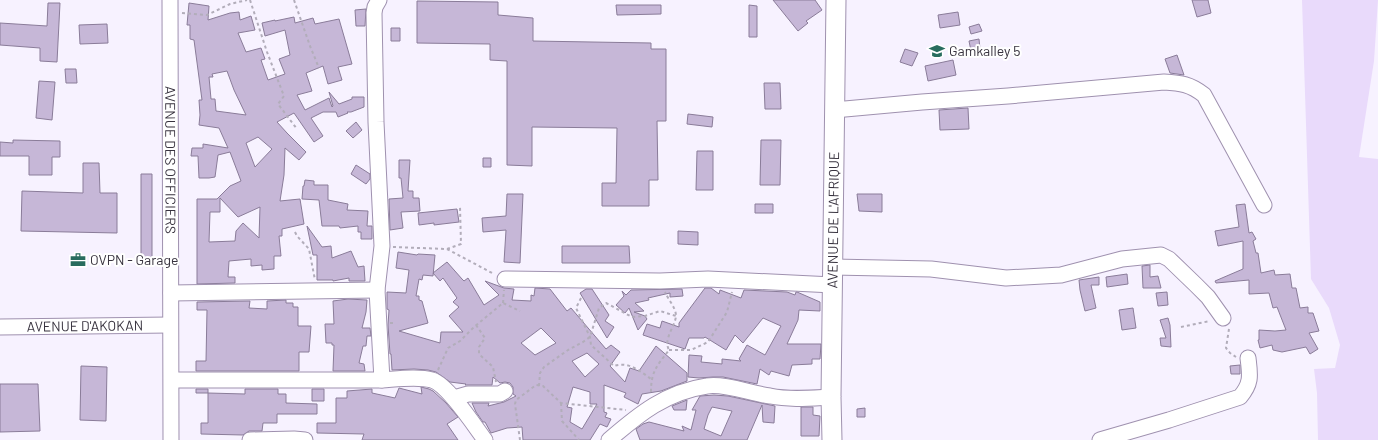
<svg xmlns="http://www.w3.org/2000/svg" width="1378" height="440" font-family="Barlow,sans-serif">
<rect width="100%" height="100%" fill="#f7f2ff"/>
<path fill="#e9dafb" d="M1302,0H1378L1374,61L1359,157L1378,159V440H1318L1317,393L1314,369L1335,368L1340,345L1329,308L1311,279Z"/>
<path fill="#c6b7d7" stroke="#8a7c99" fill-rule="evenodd" d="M773,0H815L822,10L806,21L808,23L798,31Z
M1192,0H1208L1211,13L1197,17Z
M417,1L498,2V15L533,18V41L651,43V49H666V121H657L658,180H649V206H602V183H616L617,128L532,127V166L507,165V61L490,60V44L417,43Z
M48,3H60L57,62L40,61V48L0,45V23L47,26Z
M189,3L209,6L208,20L230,13L239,12L240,20L251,16L255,30L238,33L246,52L261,48L265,59L261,60L268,80L285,74L279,59L290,55L285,30L265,36L262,23L275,20V21L294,17L295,23L313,18L315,24L339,19L352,64L338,67L342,80L328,84L323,66L306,73L312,91L297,95L305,110L329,98L332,107L333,106L329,92L339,104L352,99V97H364V107L351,112H347L348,113L338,117L336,112H323L311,118L323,136L314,142L294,113L277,122L287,133L306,152L299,160L285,148L284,175L280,201L300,199L304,224L282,229V236H279L281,256H274V269L262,270V265L251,266V259L229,261L228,277H235V283L197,284V199H217L230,186L241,181L230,152L218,155L215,177L209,178H199L198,156H191L192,148H203V144L228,148L219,128L199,125L200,115L199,100H202L194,40L190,39V25H187ZM227,71L234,90L246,115L216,111L215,99H211L209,77H213L212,74ZM258,137L272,149L255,167L246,143ZM220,198L238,217L260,207L259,238L243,223L236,231L235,241L209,242L210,212H220Z
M616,5H661V14L617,15Z
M749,5L757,6V37H749Z
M366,9L365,26H356L355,10Z
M958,12L960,25L940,28L938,15Z
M107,24L108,43L80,44L79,25Z
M979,24L982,31L971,34L969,27Z
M391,28H400V41H391Z
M979,39L980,49L971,51L969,41Z
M905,49L918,53L912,66L900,62Z
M1177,55L1184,75L1170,73L1165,59Z
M953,60L956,75L928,81L925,66Z
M65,69H76L77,83H66Z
M39,81L55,82L52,120L36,118Z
M764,83H780L781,109H765Z
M968,108L969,129L940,130L939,110Z
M688,114L713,117L712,127L687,124Z
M356,122L362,130L353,138L346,131Z
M13,140L60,141V157H52V175H29V156H0V142L13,143Z
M761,140H781L780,185H760Z
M697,151H713V190H696Z
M483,158H491V167H483Z
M399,160H410L408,191H413V198H419L420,211L401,212L403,228L390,230L389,199L403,198L401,178H399Z
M83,163H99L100,193H117V233L21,231L22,191L83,193Z
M356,165L370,174V179L366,184L351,174Z
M141,174H152V264H141Z
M305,180L314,181V185H328V200L348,204L347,210L368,211L367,226H372V239H361V232H358V226L340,228L339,226H322L319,200L302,199L303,186H304Z
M507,194H523L520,263L504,262L506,230L483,232L482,218L506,216Z
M857,194H882V212L859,211Z
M755,204H773V213H755Z
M1245,204L1249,233L1252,232L1256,239L1253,241L1256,253H1258L1261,273L1274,270L1275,275L1290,274L1292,288H1296L1300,308L1308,307V313H1313L1319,331L1309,333L1318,349L1310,354L1306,347L1282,352L1273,350L1272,345L1260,348L1258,340H1259V330L1275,331L1286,330L1277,307L1273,308L1269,293L1249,294V280L1216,283L1215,281L1243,269V241L1218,246L1215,231L1239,227L1236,205Z
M457,209L459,222L434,225V223L419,225L418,213Z
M307,226L322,247L331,246L332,258L351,251L358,267L364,266L365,281H349V278L333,281V280H317V255H313Z
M678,231L698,232V245L678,244Z
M562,246H629L630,263H562Z
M398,252L417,255L418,254L435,255L433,276L423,275L422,280L419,279L416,296H419V300L422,301L428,323L399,331L440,343L441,332H463L449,316L459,307L453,302L457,298L443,278L440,281L433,273L447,262L462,279L464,281L468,278L484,305L499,295L485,281L504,288L514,289L512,300L531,301V295L534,296L535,288L550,289L567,311L571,308L606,349L611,345L620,352L610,366L625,382L630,368L639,371L656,346L687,373V381L661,391L642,394L638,404L624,397L626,393L604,385V412L607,413L605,417L611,419L607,427L600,424L590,440H523L522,427L507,428L491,433L485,422H483L476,412L472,403H489L488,406L504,402L516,396L513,394V387L510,383L505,382L500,383L493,377L492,385H465L466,384L450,382L436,372L428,370L414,369L392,370L391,354H390L388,325L389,310L387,309V292L406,293L409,270L396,268ZM541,328L556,343L535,355L521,343ZM587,353L599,364L585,377L572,361ZM573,387L590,392V404H597L582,429L570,422L572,408L567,407Z
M1150,265V277L1158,276L1161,288H1143L1142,266Z
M1127,274L1128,284L1107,287L1106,277Z
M1099,277V285H1091L1096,308L1085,311L1080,290L1079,280Z
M705,288H711L719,294L720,290L741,298L744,290L787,292L795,295L796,292H797L820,302V311L799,310L798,320L787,344H821L820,359H812V364L792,365L789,376L771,371L769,375L760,369L757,384L723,377H713L699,378L688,377L689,355L702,356L701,362L722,364V359L741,361L739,359L747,345L765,355L781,326L763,318L743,343L735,335L726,350L705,337L704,338H689L685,349L643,335L647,324L660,328L662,321L679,327V323Z
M586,289H592L609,315L605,321L614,327L607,338L580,293Z
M682,289L683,296L670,297V293L648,298L649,300L635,303L644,311L634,312L645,316L647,319L638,330L629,308L625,313L616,305L624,296L622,291L626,295L631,290Z
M1167,292L1168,305L1158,306L1156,293Z
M348,299L367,300L366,312L362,328H370L371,336H367L366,346H363L359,363L364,364L365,371H333L334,345H332V343H326L325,324H334L333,301Z
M286,300V303H293V307H298V326H311L309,352H299V371H196V361H206L207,310H197V302L250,301L249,308L267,309V301Z
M1133,308L1136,328L1122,330L1119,310Z
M1168,318L1170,325L1171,347L1161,346L1160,338H1166L1160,320Z
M1240,365V374H1231L1230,366Z
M81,366L107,367L106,421L80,420Z
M0,384H38L40,431L0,432Z
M421,387L429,389L433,391L446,403L458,417L447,424L458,440H362L364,434L317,433V423H336V398H347V391L372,389V393L395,398L399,388L422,394Z
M196,389H208V393H196Z
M245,389H278V394H286V403L317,404V414H277V423H263L262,431H249L243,435L201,434V423H208V393L245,394Z
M312,389H324V401H312Z
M714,395L728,396L775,406L774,423L763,422L762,405L747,440H640L636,429L643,424L649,422L684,431L682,426L691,430L696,410H692L700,396ZM712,407L732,411L721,436L704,429L708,415Z
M687,400L686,410H674L672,406Z
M801,407H813V415L820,416L819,436H801Z
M865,408V417H857V409Z"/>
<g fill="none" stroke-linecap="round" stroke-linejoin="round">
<defs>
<g id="minor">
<path id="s1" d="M170,0L171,440"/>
<path d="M834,110L922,102L1008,96L1164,82C1181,83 1190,84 1204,95L1264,205"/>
<path d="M833,267L931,269L1006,278L1061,275L1122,259L1161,255L1169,259L1196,285L1208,297L1223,318"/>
<path d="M505,279L660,281L708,279L833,285"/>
<path d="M171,293L377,290"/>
<path id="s2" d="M0,327L170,325"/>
<path d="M172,380H382L377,290L382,246L376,122L374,13L375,7L379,0"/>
<path d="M382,380C397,379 418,376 432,380C448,385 474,425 485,440"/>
<path d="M454,398L468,394H500L505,391"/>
<path d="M250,440L294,439L305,440"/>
<path d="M609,440C639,414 666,392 707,386C724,383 753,394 770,396C790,400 811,398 831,397"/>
<path d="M1100,440L1169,420L1240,397C1252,383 1250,375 1248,358"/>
</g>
<g id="major">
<path id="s3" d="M832,440L831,397L836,0"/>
</g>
</defs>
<use href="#minor" stroke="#9f91af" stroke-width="17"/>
<use href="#major" stroke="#9f91af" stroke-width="21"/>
<path stroke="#b2adba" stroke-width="2" stroke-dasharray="3 3" stroke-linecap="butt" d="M250,0L267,52L284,96L278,104L297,129
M294,0L310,46L319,68
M182,13L207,15L230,4L247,0
M295,232L297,236L309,249L315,280
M393,247L447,249L494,274
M447,249L461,244L460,207
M581,298L576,308L590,337L591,345L614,366C628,361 640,371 651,379
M503,303L504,290
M390,323H396
M476,325L485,338L479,347V354L493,367L496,382
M1181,327L1210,321
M1229,329L1226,348L1230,353L1236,357
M669,350H691L708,342L727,312L732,292
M438,370L448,348L460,341L474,327L503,303L520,311
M539,386L540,373L544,367L568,350L583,342L590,337L599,308L606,303L632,317L645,316L660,311L676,316
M651,392C651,371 657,366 669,350C663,339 675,327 676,316C676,308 668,299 665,292
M561,403L562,421L579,440
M520,440L515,404L516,400L536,385L543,386L561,403L626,410"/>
<use href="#minor" stroke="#fff" stroke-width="15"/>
<use href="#major" stroke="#fff" stroke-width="19"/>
</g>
<defs>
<symbol id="school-bare" viewBox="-9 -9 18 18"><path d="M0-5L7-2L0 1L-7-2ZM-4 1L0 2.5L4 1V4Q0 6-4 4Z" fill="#286c5e" stroke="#fff" stroke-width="2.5" paint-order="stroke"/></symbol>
<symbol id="office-bare" viewBox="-9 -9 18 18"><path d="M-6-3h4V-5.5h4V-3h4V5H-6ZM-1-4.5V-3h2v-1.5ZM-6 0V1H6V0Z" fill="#286c5e" stroke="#fff" stroke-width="2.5" paint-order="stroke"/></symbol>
</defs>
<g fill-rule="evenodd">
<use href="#school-bare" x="926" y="40" width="22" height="22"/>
<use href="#office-bare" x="67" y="249" width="22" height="22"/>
</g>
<g text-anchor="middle" stroke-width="4" stroke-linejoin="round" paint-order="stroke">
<g font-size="14" fill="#38333f" stroke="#fff" text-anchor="start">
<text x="949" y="56">Gamkalley 5</text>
<text x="90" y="265">OVPN - Garage</text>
</g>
<g font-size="14" fill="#38333f" stroke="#fff">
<text dy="5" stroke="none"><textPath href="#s1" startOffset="160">AVENUE DES OFFICIERS</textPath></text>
<text dy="5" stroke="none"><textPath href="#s3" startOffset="220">AVENUE DE L'AFRIQUE</textPath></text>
<text dy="5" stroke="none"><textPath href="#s2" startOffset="85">AVENUE D'AKOKAN</textPath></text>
</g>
</g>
</svg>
